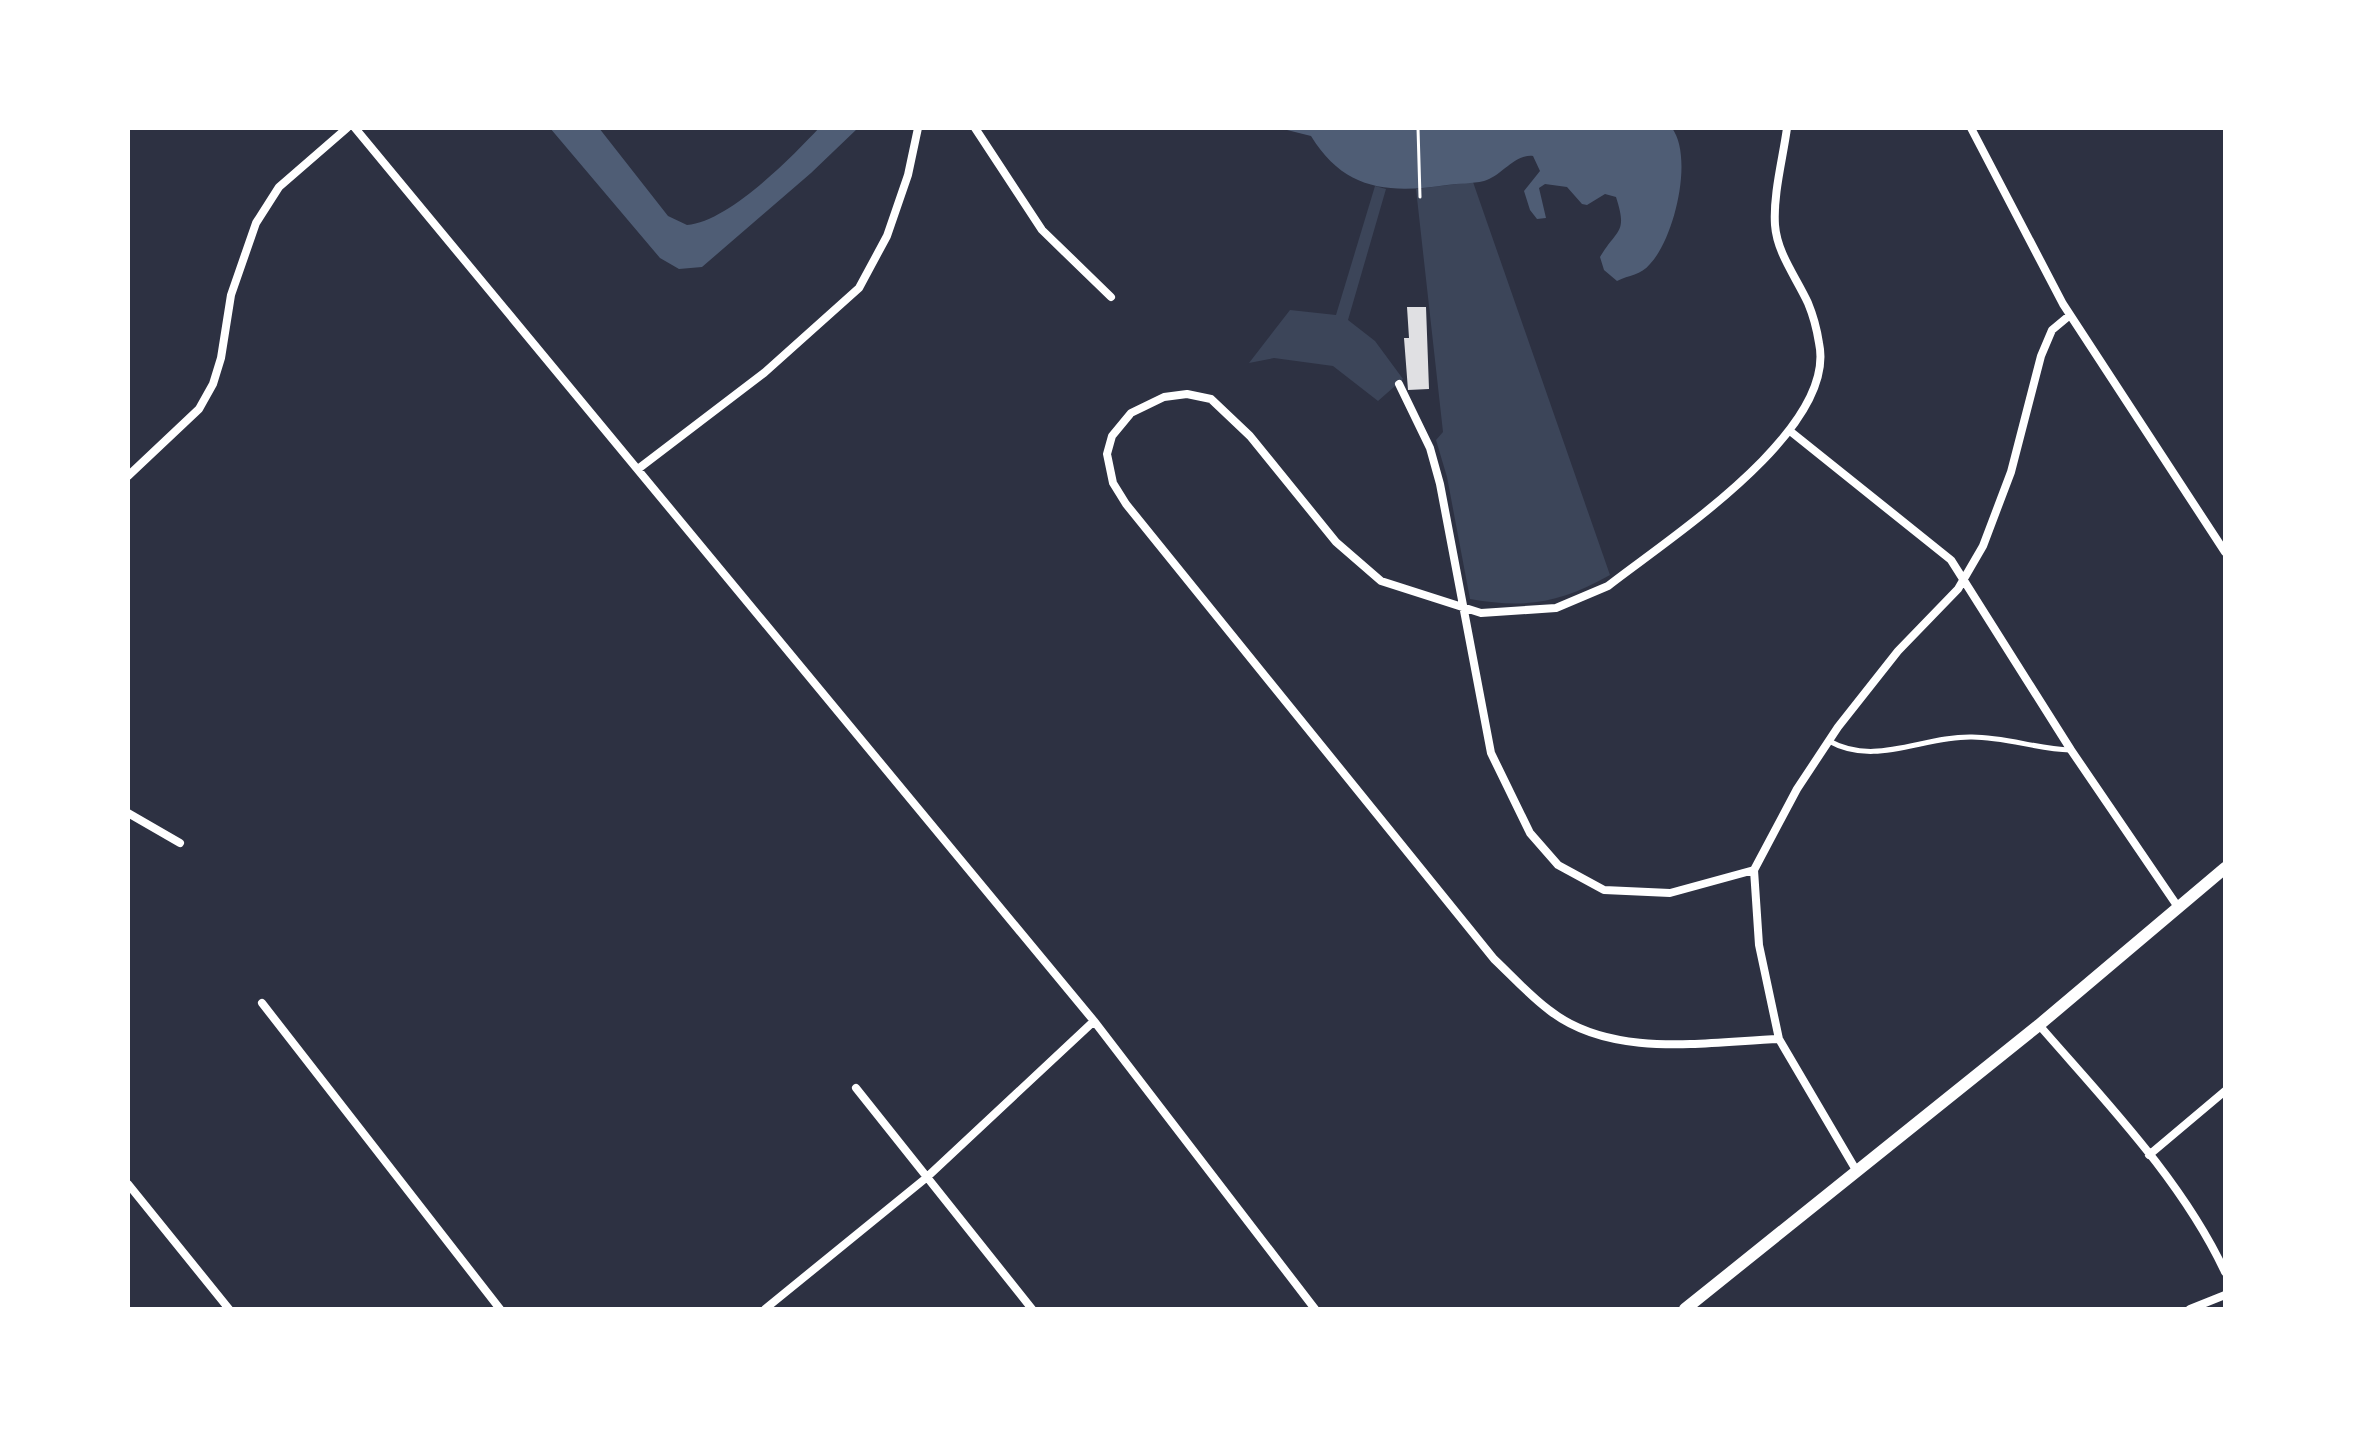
<svg xmlns="http://www.w3.org/2000/svg" width="2353" height="1437" font-family="'Crimson Pro',serif">
<rect width="100%" height="100%" fill="#2d3142"/>
<path fill="#3c4559" d="M1473,182L1610,575C1560,603 1526,609 1470,599L1447,477L1436,440L1443,432L1416,189Z
M1375,186L1386,189L1348,320L1375,341L1403,379L1378,401L1333,366L1274,358L1249,363L1290,310L1336,315Z"/>
<path fill="#4f5d75" d="M550,128H599L668,216L687,225C728,222 791,158 819,128H858L811,173L702,267L679,269L660,258Z
M1279,128H1672C1694,158 1674,239 1650,264C1641,275 1629,275 1617,281L1604,270L1600,257C1617,228 1628,234 1616,197L1605,194L1587,205L1582,204L1567,187L1545,184L1539,188L1546,218L1537,219L1530,210L1524,191L1540,171L1533,156C1514,154 1502,176 1484,181C1472,184 1459,183 1447,185C1388,194 1344,190 1311,136Z"/>
<path fill="#e0e0e3" d="M1407,307H1426L1429,389L1408,390L1404,338H1409Z"/>
<g fill="none" stroke-linecap="round" stroke-linejoin="round">
<path stroke="#fff" stroke-width="3" d="M1418,128L1420,197"/>
<path stroke="#fff" stroke-width="5" d="M1829,741C1875,767 1923,736 1972,737C2006,737 2037,749 2070,750"/>
<path stroke="#fff" stroke-width="8" d="M355,128L1094,1021L1315,1309
M975,128L1042,230L1111,297
M1971,128L2063,304L2225,552
M1399,384L1430,448L1440,484L1491,753L1530,833L1558,865L1604,890L1670,893L1754,870
M1790,431L1951,560L2071,750L2178,907
M638,469L764,373L859,288L887,236L908,175L918,128
M128,476L199,409L213,384L221,358L231,295L256,223L279,187L347,128
M128,813L180,843
M262,1003L500,1309
M2039,1025C2105,1101 2182,1180 2225,1272
M1779,1039C1705,1042 1611,1059 1549,1010C1529,995 1512,976 1494,959L1126,504L1113,483L1107,454L1112,436L1131,413L1164,397L1187,394L1211,399L1250,436L1336,542L1381,581L1481,613L1556,608L1608,586C1668,539 1838,430 1819,343C1817,330 1813,315 1808,303C1796,277 1777,253 1775,225C1773,194 1783,158 1787,128
M856,1088L1032,1309
M2149,1155L2225,1091
M1856,1170L1779,1039L1759,945L1754,870L1797,789L1838,727L1898,651L1958,589L1983,546L2011,472L2041,356L2052,330L2070,315
M128,1184L229,1309
M765,1309L926,1178L1094,1021
M2190,1309L2225,1295"/>
<path stroke="#fff" stroke-width="12" d="M1685,1309L2039,1025L2225,868"/>
</g>
<rect width="2353" height="1437" fill="none" stroke="#ffffff" stroke-width="260"/>
</svg>
